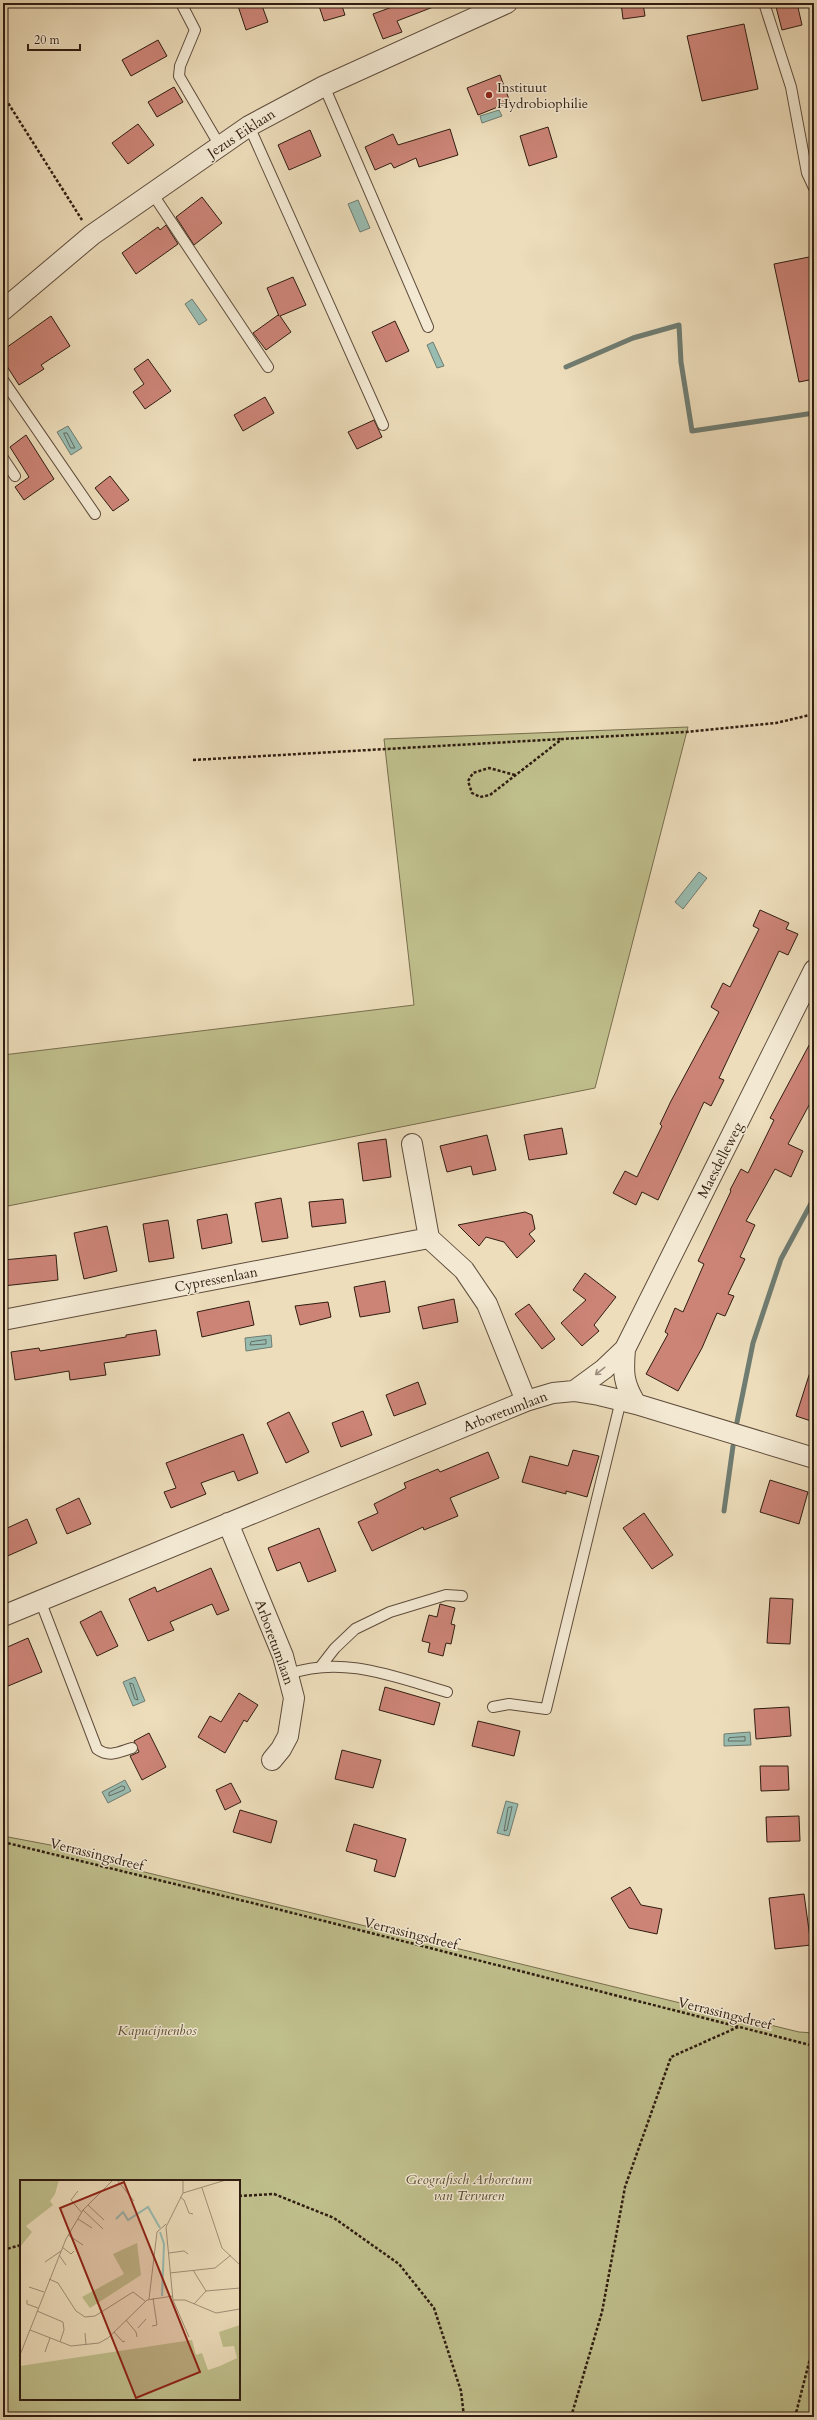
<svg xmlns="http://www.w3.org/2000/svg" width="817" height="2420" font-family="Cardo,serif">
<rect width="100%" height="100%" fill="#edddbb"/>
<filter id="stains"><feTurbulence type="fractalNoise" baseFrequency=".005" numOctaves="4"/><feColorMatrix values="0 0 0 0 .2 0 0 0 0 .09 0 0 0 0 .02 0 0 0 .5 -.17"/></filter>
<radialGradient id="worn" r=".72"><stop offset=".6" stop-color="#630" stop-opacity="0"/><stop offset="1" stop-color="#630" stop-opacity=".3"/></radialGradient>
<path fill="#bfbf8c" stroke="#786e4e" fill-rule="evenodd" d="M688,727L595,1088L3,1207V1055L414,1005L384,739Z
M3,1836L66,1848L128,1868L799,2032L814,2033V2417H3ZM21,2181H239V2399H21Z"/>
<path fill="#99bcb1" stroke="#6f7c71" d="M499,110L502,116L482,123L480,116Z
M358,200L370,228L360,232L348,204Z
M192,299L207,320L199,325L185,304Z
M433,342L444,366L437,368L427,345Z
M68,426L82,448L71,455L57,432Z
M699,872L707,878L683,909L675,902Z
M271,1335L272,1347L246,1351L245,1338Z
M135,1677L145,1701L133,1706L123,1682Z
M750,1732L751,1745L724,1746V1734Z
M125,1780L131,1791L108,1803L102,1792Z
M506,1801L518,1804L509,1836L497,1833Z"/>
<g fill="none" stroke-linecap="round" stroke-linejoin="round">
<path stroke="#646c61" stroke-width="1" d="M64,433H67L75,448H71Z
M266,1340V1344L250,1345L251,1342Z
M130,1683L133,1684L138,1700L135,1699Z
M745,1737V1741H728L729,1738Z
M122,1786L125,1787L124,1790L109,1796V1793Z
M512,1807L507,1830L504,1831L508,1808Z"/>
<path stroke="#6f7c71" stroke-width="5" d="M566,367L633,338L679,325L681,362L692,431L814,413
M737,1422L753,1343L781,1259L814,1198
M724,1511L733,1446"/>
</g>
<path fill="#cc8477" stroke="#301d11" d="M237,3H261L268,22L246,30Z
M318,3H341L345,15L324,21Z
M403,3L441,4L397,21L402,32L383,39L373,14Z
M621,3H643L645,16L623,19Z
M775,3H797L802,25L782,30Z
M744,24L758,89L702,101L687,36Z
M158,40L167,56L131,76L122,60Z
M500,75L510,102L478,115L467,88Z
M174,87L183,102L157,117L148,102Z
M138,124L154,145L128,164L112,143Z
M548,127L557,157L529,166L520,136Z
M450,129L458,155L419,167L416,158L394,168L391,163L375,170L365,147L393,134L398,145Z
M310,130L321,156L289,170L278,145Z
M202,197L222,223L194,245L176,217Z
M166,225L178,244L136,274L122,253L158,227L160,230Z
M814,256V379L799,382L774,264Z
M293,277L306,305L280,316L291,332L266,350L253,333L278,315L279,316L267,288Z
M51,316L70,346L41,365L44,369L19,385L3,360V350Z
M395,321L409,351L386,362L372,332Z
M148,359L171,391L145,409L133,392L144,384L134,369Z
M265,397L274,413L243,431L234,415Z
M374,420L382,437L357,449L348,432Z
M26,435L54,479L24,500L15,487L29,477L10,447Z
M110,476L129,500L113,511L95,488Z
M760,910L789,923L786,929L798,934L788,955L779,951L719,1078L724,1080L711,1106L704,1102L658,1200L642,1192L636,1205L613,1193L625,1171L637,1177L662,1126L660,1124L671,1101L719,1012L711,1007L723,983L730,987L759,929L753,926Z
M814,1036V1096L788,1144L803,1151L791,1177L775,1169L746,1221L755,1225L740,1257L745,1259L728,1294L734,1296L725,1316L717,1313L702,1348L678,1391L646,1374L668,1334L665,1332L675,1308L683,1312L704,1264L698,1261L731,1191L730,1190L741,1169L748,1173L774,1120L770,1118Z
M562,1128L567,1154L529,1160L524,1135Z
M487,1135L496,1170L473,1175L471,1166L447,1172L440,1146Z
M386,1139L391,1177L363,1181L358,1143Z
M281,1198L288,1238L262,1242L255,1203Z
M343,1199L346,1223L312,1227L309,1202Z
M525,1212L532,1215L535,1229L529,1234L535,1241L517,1258L504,1242L486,1237L479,1246L458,1225Z
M227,1214L232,1243L202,1249L197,1220Z
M168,1220L174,1258L149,1262L143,1224Z
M107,1226L117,1271L84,1279L74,1233Z
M56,1255L58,1280L3,1286V1260Z
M585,1273L616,1297L594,1325L599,1331L582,1346L561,1323L586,1300L573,1290Z
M385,1281L390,1312L360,1317L354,1287Z
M454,1299L458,1322L423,1329L418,1307Z
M249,1301L254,1325L202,1337L197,1312Z
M328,1302L331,1317L300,1325L295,1306Z
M529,1304L555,1339L542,1349L515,1314Z
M156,1330L160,1355L104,1363L106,1375L70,1380L69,1371L15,1380L11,1352L39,1348L40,1351L126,1337V1335Z
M811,1369H814V1422L796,1416Z
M418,1382L426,1404L394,1416L386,1395Z
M363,1411L372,1435L341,1447L332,1423Z
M289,1412L309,1452L286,1463L267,1423Z
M243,1434L258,1473L238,1481L234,1471L201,1483L206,1494L171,1508L164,1492L176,1488L166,1463Z
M573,1450L599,1456L587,1497L566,1491V1494L522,1482L530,1456L568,1466Z
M488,1452L499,1478L450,1498L458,1516L424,1530L423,1527L372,1551L358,1522L378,1513L374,1504L406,1488L404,1483L438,1469L440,1472Z
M770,1480L808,1492L799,1524L760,1512Z
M79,1498L91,1524L67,1534L56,1509Z
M644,1513L673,1555L652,1569L623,1528Z
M27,1519L37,1543L3,1558V1530Z
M319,1528L336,1571L308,1582L300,1562L277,1571L268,1548Z
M211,1568L229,1610L217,1615L212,1604L170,1622L174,1630L148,1641L129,1599L155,1587L157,1592Z
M770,1598L793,1599L790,1644L767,1643Z
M440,1604L455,1608L451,1624L455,1625L451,1644L446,1643L443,1656L428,1652L430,1643L422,1641L429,1615L437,1617Z
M101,1611L118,1646L97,1656L80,1622Z
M28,1638L42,1672L8,1686L3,1675V1649Z
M385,1687L440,1703L434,1725L379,1710Z
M239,1693L258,1705L247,1722L244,1720L225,1753L198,1737L210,1716L221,1722Z
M789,1707L791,1736L756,1739L754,1709Z
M478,1721L520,1731L514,1756L472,1746Z
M149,1733L166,1767L142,1780L130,1756L139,1752L134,1741Z
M342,1750L381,1760L373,1788L335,1779Z
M760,1766H788L789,1790L761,1791Z
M231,1783L241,1802L225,1810L216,1790Z
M240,1810L277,1821L271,1843L233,1832Z
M799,1816L800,1841L767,1842L766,1817Z
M354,1824L406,1839L395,1877L374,1871L377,1860L346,1851Z
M630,1887L641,1905L662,1909L657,1934L629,1928L611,1898Z
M804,1894L811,1945L775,1949L769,1898Z"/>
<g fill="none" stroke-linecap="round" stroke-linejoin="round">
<defs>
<path id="service" d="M181,3L195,30L180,66L179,76L220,146
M764,3L791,87L807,173L814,188
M324,86L428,327
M249,126L383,425
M152,193L268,367
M3,380L95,514
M3,458L15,476
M40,1600L97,1749C109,1758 119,1752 132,1748
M321,1666L335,1648L355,1629L390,1612L446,1595L462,1596
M289,1674C343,1655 395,1677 447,1692
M493,1707L509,1704L546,1709L621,1400"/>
<path id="minor" d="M3,310L92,235L249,126L324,86L507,3
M412,1144L429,1238
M3,1320L429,1238L464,1270L487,1304L526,1401
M625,1349C623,1373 623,1383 636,1404
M574,1391L604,1369L625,1349L814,970
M228,1523L283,1656L294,1698L288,1736L281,1749L272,1760
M3,1616L526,1401L553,1393L574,1391L599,1395L636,1404L814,1458"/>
</defs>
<use href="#service" stroke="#5f4d3c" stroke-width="12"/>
<use href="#minor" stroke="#5f4d3c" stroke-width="22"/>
<path stroke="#301d11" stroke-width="2.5" stroke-dasharray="3 2" stroke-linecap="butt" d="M3,95L82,220
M193,760L562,739
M515,775L489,768L473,773L468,781L472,793L480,797L490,795L562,739L685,732L776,723L814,714
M3,1842L281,1910L814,2046
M239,2196L274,2194L334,2218L399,2264L434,2308L461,2391L464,2417
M3,2250L21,2245
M571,2417L602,2312L625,2187L671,2057L738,2027
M795,2417L814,2343"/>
<use href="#service" stroke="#f3e9d3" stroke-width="10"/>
<use href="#minor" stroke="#f3e9d3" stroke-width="20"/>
</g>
<defs><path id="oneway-shaft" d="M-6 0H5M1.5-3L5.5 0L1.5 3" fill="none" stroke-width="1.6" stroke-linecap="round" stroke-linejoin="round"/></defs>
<use stroke="#9b8d7c" href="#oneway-shaft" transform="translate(600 1371) rotate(142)"/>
<circle fill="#8f2418" stroke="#f3e9d3" stroke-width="1.5" cx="489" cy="95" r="4"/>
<g text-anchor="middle" stroke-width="3" stroke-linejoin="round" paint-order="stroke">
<g font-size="14" fill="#301d11" stroke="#f3e9d3" text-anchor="start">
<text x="497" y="92">Instituut<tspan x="497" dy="16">Hydrobiophilie</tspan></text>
</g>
<g font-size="14" fill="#301d11" stroke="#f3e9d3">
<text transform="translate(241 133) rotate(-33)" y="5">Jezus Eiklaan</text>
<text transform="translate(720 1160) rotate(-63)" y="5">Maesdelleweg</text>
<text transform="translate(216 1279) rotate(-11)" y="5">Cypressenlaan</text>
<text transform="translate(505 1411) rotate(-21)" y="5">Arboretumlaan</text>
<text transform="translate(275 1642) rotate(70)" y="5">Arboretumlaan</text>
<text transform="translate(97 1854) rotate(14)" y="5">Verrassingsdreef</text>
<text transform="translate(411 1933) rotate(14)" y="5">Verrassingsdreef</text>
<text transform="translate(725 2013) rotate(14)" y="5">Verrassingsdreef</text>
</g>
<g font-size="14" font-style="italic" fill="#5b4e36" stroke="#f3e9d3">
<text x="157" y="2035">Kapucijnenbos</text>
<text x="469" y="2184">Geografisch Arboretum<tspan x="469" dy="16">van Tervuren</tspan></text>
</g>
</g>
<g transform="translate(20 2180)">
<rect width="220" height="220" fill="#edddbb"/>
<path d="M0,0H39L35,14L30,21L33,25L6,46L12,52L0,67ZM117,63L121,95L70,128L62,117L104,94L93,74ZM220,145V220H0V186L172,160L176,175L182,173L188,190L200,186L217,178L214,166L203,167L199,152Z" fill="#bfbf8c"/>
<path fill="none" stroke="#99bcb1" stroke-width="2" d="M96,39L103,32L108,40L128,27L140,48M140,52L144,64L142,116"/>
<path fill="none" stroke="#a19077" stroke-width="1" d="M97,0L114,21M182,8L202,68L220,85M58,11L51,20L62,33M163,13L146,47L153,120L169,157M163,13L206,0M163,13V0M160,17L164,20L169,33L173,34M68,25L84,40M63,30L83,49M58,39L72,48M48,55L63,65M42,67L51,74L54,71M149,73L164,71L168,74M39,75L46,85M25,82L41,71M173,90L186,111M150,93L195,88L211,75M29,99L38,103L56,131L65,137L75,136L113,112L125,121M9,107L24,112M129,119L137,52L146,44M7,120V124L18,128M153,120H165L196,133L220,129M174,124L186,111L220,108M17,131L43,142L44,150L40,162M106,140L116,152L117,157M132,146L137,145L133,118M118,148L126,139M10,150L51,166L79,163L88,158L127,120L153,116M94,152L103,162L105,161M65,153L66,165M25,172L30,158M0,175L46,59L63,30L93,0"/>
<path fill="#8f2418" fill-opacity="0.15" stroke="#8f2418" stroke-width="2" d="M104,2L180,192L116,218L40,28Z"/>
<rect width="220" height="220" fill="none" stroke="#301d11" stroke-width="2"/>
</g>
<rect width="817" height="2420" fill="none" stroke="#edddbb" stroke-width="16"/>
<rect x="4" y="4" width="809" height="2412" fill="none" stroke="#301d11" stroke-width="2"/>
<rect x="8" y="8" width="801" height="2404" fill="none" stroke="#301d11"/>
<path d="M28 44v6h52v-6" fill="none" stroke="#301d11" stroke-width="2"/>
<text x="34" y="44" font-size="12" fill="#301d11" stroke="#f3e9d3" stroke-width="3" paint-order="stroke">20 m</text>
<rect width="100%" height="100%" filter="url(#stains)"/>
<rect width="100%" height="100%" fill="url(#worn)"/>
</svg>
